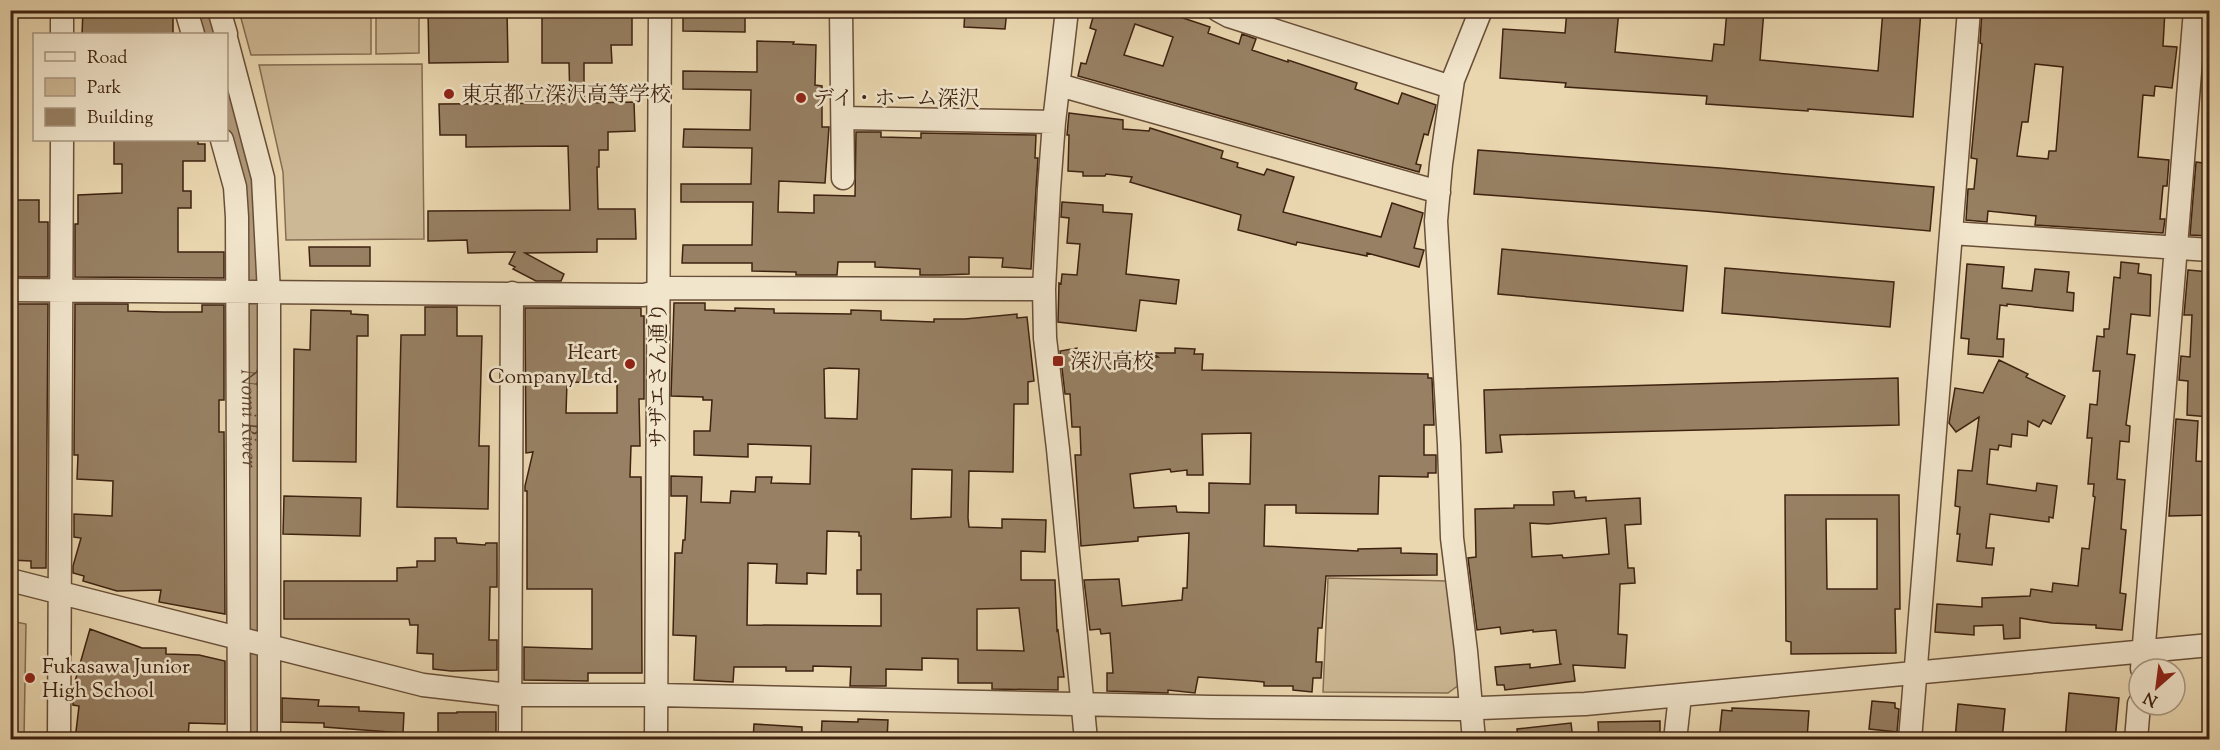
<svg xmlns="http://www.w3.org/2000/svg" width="2220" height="750" font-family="'Sorts Mill Goudy','Noto Serif JP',serif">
<rect width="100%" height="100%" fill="#ead7b0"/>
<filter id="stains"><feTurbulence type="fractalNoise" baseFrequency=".00333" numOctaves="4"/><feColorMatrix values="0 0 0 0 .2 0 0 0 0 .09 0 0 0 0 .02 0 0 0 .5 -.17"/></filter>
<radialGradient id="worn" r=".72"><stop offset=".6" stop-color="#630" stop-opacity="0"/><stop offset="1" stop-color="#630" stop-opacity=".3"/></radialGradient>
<path fill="#cdb895" stroke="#866d52" stroke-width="1.5" d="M196,11H212L218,34H202Z
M239,11H371V54L251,55Z
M376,11H419V53L376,54Z
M226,63L259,182L262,619L245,617L243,178L227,120Z
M422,64L424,239L286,240L283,172L259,65Z
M1328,578L1447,581L1459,685L1448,693L1323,692Z
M11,621L26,624L24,739H11Z
M244,666L262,668L261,739L244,740Z"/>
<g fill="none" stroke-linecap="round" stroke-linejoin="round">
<g stroke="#b0997a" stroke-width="34">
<path d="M203,10L209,34"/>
<path id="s1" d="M226,100L247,179L251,475L250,740"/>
</g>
</g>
<path fill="#978063" stroke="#3e2210" stroke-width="1.5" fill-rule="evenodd" d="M83,10H173V34H82Z
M428,10H507L508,62L429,63Z
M542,10H611V14H632V45H611L612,63H584V103L634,102L635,131L608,132V150H599V167H597L598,209H635L636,239H597V252L525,253L564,274L561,281H536L513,269L515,267L509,264L515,252L468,253L467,240L428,241V211L570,210L568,146L466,147V135H440L439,104L570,103L569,63H542Z
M965,10H1007L1005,29L964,27Z
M1095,10H1172L1171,14L1210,27L1208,33L1239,44L1242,34L1256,39L1252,50L1288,62V60L1357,83L1355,89L1398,104L1402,93L1436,105L1428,135L1424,134L1416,164L1421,165L1419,172L1078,76L1081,63L1086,64L1096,30L1090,28ZM1135,24L1173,37L1163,66L1124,55Z
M1567,10H1619L1615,52L1712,61L1714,44L1724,45L1727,10H1764L1760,60L1878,71L1883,10H1921L1913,117L1808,109V111L1706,104L1707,96L1565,87L1566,83L1500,78L1503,29L1565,33Z
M1982,10H2165L2163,46L2177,47L2172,88L2155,86L2154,96L2143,95L2138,157L2169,160L2167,186H2163L2160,219H2165L2163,233L2035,225L2036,216L1988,211L1987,222L1966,220L1968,189H1974L1977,159L1971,158L1982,44L1980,43ZM2035,64L2063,67L2056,151H2049L2048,159L2017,156L2022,122H2028Z
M683,13L745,14V32L683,31Z
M757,41L794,42L793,44L816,45L815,85L822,86V127H829L825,183L779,181L778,212L814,213V195L855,196L856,132H881V137L921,138V133L1036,135L1035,158H1038L1031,269L1002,267L1003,258L969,257V274L941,275H920V269L875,267V262H838L837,275H796V272L752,271V263H682L683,245H752L753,202H681V184H751L752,148L683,147L684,129L750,130L751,90L683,89V71L757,72Z
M1069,113L1123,120V129L1149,131L1150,128L1223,151L1221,158L1238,163L1237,167L1264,175L1267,169L1294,177L1283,212L1381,237L1392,203L1423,213L1414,248L1424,250L1419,267L1367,253V256L1297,242L1296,245L1238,230L1241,215L1130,182L1132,177L1106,174L1105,176H1083V172L1068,171L1069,135H1067Z
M114,140H198V144H205V161H183V191H191V208H178V252H224V278L75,277V224H78V195L122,193V164H114Z
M1478,150L1720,168L1934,187L1930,231L1705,211L1474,194Z
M2196,162L2210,164V236L2190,235Z
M10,200H39V222H48V277H10Z
M1062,202L1103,205V212L1132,214L1126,274L1179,280L1176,304L1140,300L1136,331L1058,322L1059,283L1061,284L1062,274L1077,275L1080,244L1067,243L1069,218L1061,217Z
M309,247H370V266H310Z
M1502,249L1687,266L1683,311L1498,294Z
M2121,262L2139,264L2138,273L2151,275L2150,316L2131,314L2127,354L2135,355L2126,425L2130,426L2129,442L2120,441L2117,479L2125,480L2121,529L2126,530L2120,593L2126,594L2122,630L2096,628V625L2052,623L2020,618V638L2004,639L2003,625L1974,626V635L1935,632L1937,604L1982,607V598L2030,596L2031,589L2052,592L2053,583L2078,586L2082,548L2089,549L2095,497L2093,496L2094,484H2088L2092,438H2087L2090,404L2097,405L2100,371H2093L2097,336L2104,337V329H2109L2114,277L2120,278Z
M1967,264L2004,267L2002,288L2032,291L2035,269L2069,272L2067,292L2074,293L2073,311L2007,304V306L2000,305L1997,339H2004L2003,357L1968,354L1969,339L1961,338Z
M1725,268L1894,282L1890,327L1722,313Z
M2188,270L2210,272V417L2187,415L2188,381L2179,380L2181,356L2190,357L2192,315H2184Z
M674,303H705V310L735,311V308L774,309V313L851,314V310L881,311V320L934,322V319H965L1017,314V318L1027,317L1034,381L1028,382V404H1014L1013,472L969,471L968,518L969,527L1002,528V519L1046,520L1045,552L1021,551V580H1055L1057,631L1058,630L1064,677H1058V690L992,689V683H958V659L922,658V670L886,669V686H850L851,667L813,666V671H786V667H734L733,682L694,680L696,636L673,635L675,553H682L683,540H685L687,496H671V476L702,477L701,502L730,503L731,491L755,492L756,477H772L771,483L810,484L811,446L748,444V457L694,455V431H710L712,400H703V397L671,396ZM829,368L859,369L857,419L825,418L824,369ZM912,469L952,470L951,517L911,519ZM827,531L859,532V536H861V570H857V594H881V626L747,625L748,563L777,564L776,583L807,584V573L826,574ZM1019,608L1024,651L977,650V609Z
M11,304H48L46,568H31V561L10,560Z
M75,304H128V311L163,312H202V305H224V400H219V432H224L225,614L159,602L161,590L117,591L83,581L84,576L73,573V566L81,538L74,537V514L112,516L113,481L77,479L78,455H74Z
M425,307H457V336H482L479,446H489L488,509L397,507L401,335H425Z
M525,308H641V316H644V399H639L640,446H631L630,477H641L642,673H588V681L524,680V647L592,649V589H527V491H525V486L533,452L526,453ZM567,382L617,383V413H566Z
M311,310L351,311V314L368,315V336H357L356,462L293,461L294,349L310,350Z
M1077,348L1079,361L1089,360L1090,363L1158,357L1152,353H1175V348L1195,349L1194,354H1203L1202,370L1428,374V378H1432L1434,425H1424V455H1436V473H1428V477L1379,476L1378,514L1296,513V505H1265L1264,546L1358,551V549L1401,548V553L1437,554V575L1326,576L1322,628H1318L1316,662H1322L1321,678H1313L1312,692L1293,690V686H1264V682L1254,681L1198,677L1195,693L1168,690V693L1107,691V673H1113L1110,633L1101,634L1100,629L1090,630L1084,580L1119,579L1122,606L1182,600L1183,588H1187L1189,533L1138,537V541L1081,546L1075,455H1081L1080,427H1072L1070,394H1065L1060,351ZM1251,433L1250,484L1209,483V513L1177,512L1176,506L1134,508L1130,474L1170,469L1171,472L1187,470V475H1203L1202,434Z
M1999,360L2028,374L2026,377L2065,396L2051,424L2043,420L2039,427L2028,421L2027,436L2012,434L2011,447L1999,445L1998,450L1990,449L1987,484L2036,491L2037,483L2057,486L2053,518L2049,517V522L1990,514L1986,548H1994L1992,565L1957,561L1960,534H1957L1960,507L1955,506L1958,470L1972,471L1979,417L1956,432L1949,423L1955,388L1983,393Z
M1898,378L1899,425L1500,435L1502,452L1486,453L1484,390Z
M2176,419L2198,421L2196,461L2210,462V515L2169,516Z
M1574,491L1575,498L1586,497V501L1640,498L1641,524L1625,525L1628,568H1634L1635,583L1620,584L1618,634L1627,635L1625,668L1573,665L1575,681L1505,690L1504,685H1497L1495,667L1530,664V668L1562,664H1560L1556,630L1533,632V630L1501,634L1500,627L1477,630L1468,558L1476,557L1475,509L1514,508V505H1554L1553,492ZM1606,518L1609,554L1563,558L1562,555L1532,557L1530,523L1548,524Z
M1785,495H1899L1900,609H1895L1896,653L1791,654V642L1786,641ZM1826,519H1877V589H1827Z
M284,496L361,498L360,536L283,534Z
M435,538H456L457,543L485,545L486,543H497V587H490L489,640H497V670L451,671L433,669V654L417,653L418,625H410L409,619H284V581H397V568L417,567V561H435Z
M90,629L142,648H166V654L199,655L225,661V724L189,723L188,740H75L79,706L73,705V688Z
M2069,693L2119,698L2115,740H2065Z
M282,698L319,700L318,706L359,707V711L404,713L403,733L324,727V723L282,722Z
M1872,701L1895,703V708L1899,709L1897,732L1869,729Z
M1958,704L2005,709L2002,740H1955Z
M1732,708L1809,711L1807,739L1771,737V740H1719L1722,710L1732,711Z
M457,712H496V740H438V713H457Z
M858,719L888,720L887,740H821L822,721L858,722Z
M1660,721V740H1599L1598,722Z
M1571,723L1573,740H1518L1517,729Z
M754,724L802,727V740H753Z"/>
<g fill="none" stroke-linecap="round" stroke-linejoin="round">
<defs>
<path id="minor" d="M186,10L193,34
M219,10L226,34
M841,10L843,178
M1067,10L1054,122L1049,189L1044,289L1045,338L1058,449L1086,740
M1218,10L1229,16L1451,87
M62,34V10
M226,38L263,178L269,293V740
M1059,85L1439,192
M843,118L1054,122
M222,140L235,187L237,217L239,740
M1951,233L2210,250
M10,290L644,295L670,288L1044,289
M10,580L423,685L510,695H656L1211,707L1455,709L1585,704L2210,645
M2142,669L2195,10
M59,740L62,140
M510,740L512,293
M656,740L660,10
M1474,740L1466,651L1452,538L1449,444L1436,221L1441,164L1453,80L1481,10
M1675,740L1680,696
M1910,740L1969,10
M2136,740L2139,704"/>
</defs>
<use href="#minor" stroke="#694f38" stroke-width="25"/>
<use href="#minor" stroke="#f1e5cc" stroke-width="22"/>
</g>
<g fill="#8f2418" stroke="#f1e5cc" stroke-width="2">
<circle cx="449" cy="94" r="6"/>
<circle cx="801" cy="98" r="6"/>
<rect x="1052" y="355" width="12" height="12" rx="3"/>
<circle cx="630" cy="364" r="6"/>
<circle cx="30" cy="678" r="6"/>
</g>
<g text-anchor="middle" stroke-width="5" stroke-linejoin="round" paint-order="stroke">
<g font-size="21" fill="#3e2210" stroke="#f1e5cc" text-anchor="start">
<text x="461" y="101">東京都立深沢高等学校</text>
<text x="813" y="105">デイ・ホーム深沢</text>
<text x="618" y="359" text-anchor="end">Heart<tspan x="618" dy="24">Company Ltd.</tspan></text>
<text x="1070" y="368">深沢高校</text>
<text x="42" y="673">Fukasawa Junior<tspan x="42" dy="24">High School</tspan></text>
</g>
<g font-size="21" fill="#3e2210" stroke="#f1e5cc">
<text transform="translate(658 375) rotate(-90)" y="7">サザエさん通り</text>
</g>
<g font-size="22" font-style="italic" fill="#604630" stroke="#f1e5cc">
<text dy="8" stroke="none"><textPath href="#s1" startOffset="321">Nomi River</textPath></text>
</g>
</g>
<rect width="2220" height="750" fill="none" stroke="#ead7b0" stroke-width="36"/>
<rect x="12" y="12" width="2196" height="726" fill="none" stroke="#3e2210" stroke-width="3"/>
<rect x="18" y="18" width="2184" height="714" fill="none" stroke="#3e2210" stroke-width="1.5"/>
<rect x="33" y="33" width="195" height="108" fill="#f1e5cc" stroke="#a99781" stroke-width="1.5"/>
<rect x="45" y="52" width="30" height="9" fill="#f1e5cc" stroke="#a99781" stroke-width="1.5"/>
<text x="87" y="63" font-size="18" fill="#3e2210">Road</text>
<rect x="45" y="78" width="30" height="18" fill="#cdb895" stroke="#a99781" stroke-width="1.5"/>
<text x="87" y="93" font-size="18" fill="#3e2210">Park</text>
<rect x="45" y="108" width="30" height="18" fill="#978063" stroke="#a99781" stroke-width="1.5"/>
<text x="87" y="123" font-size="18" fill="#3e2210">Building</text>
<g transform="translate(2157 687) rotate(208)"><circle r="28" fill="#f1e5cc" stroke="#a99781" stroke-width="1.5"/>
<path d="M0-4.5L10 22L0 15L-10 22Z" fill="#8f2418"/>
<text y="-9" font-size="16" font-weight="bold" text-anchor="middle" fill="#3e2210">N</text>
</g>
<rect width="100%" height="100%" filter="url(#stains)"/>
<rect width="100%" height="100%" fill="url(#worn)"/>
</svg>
